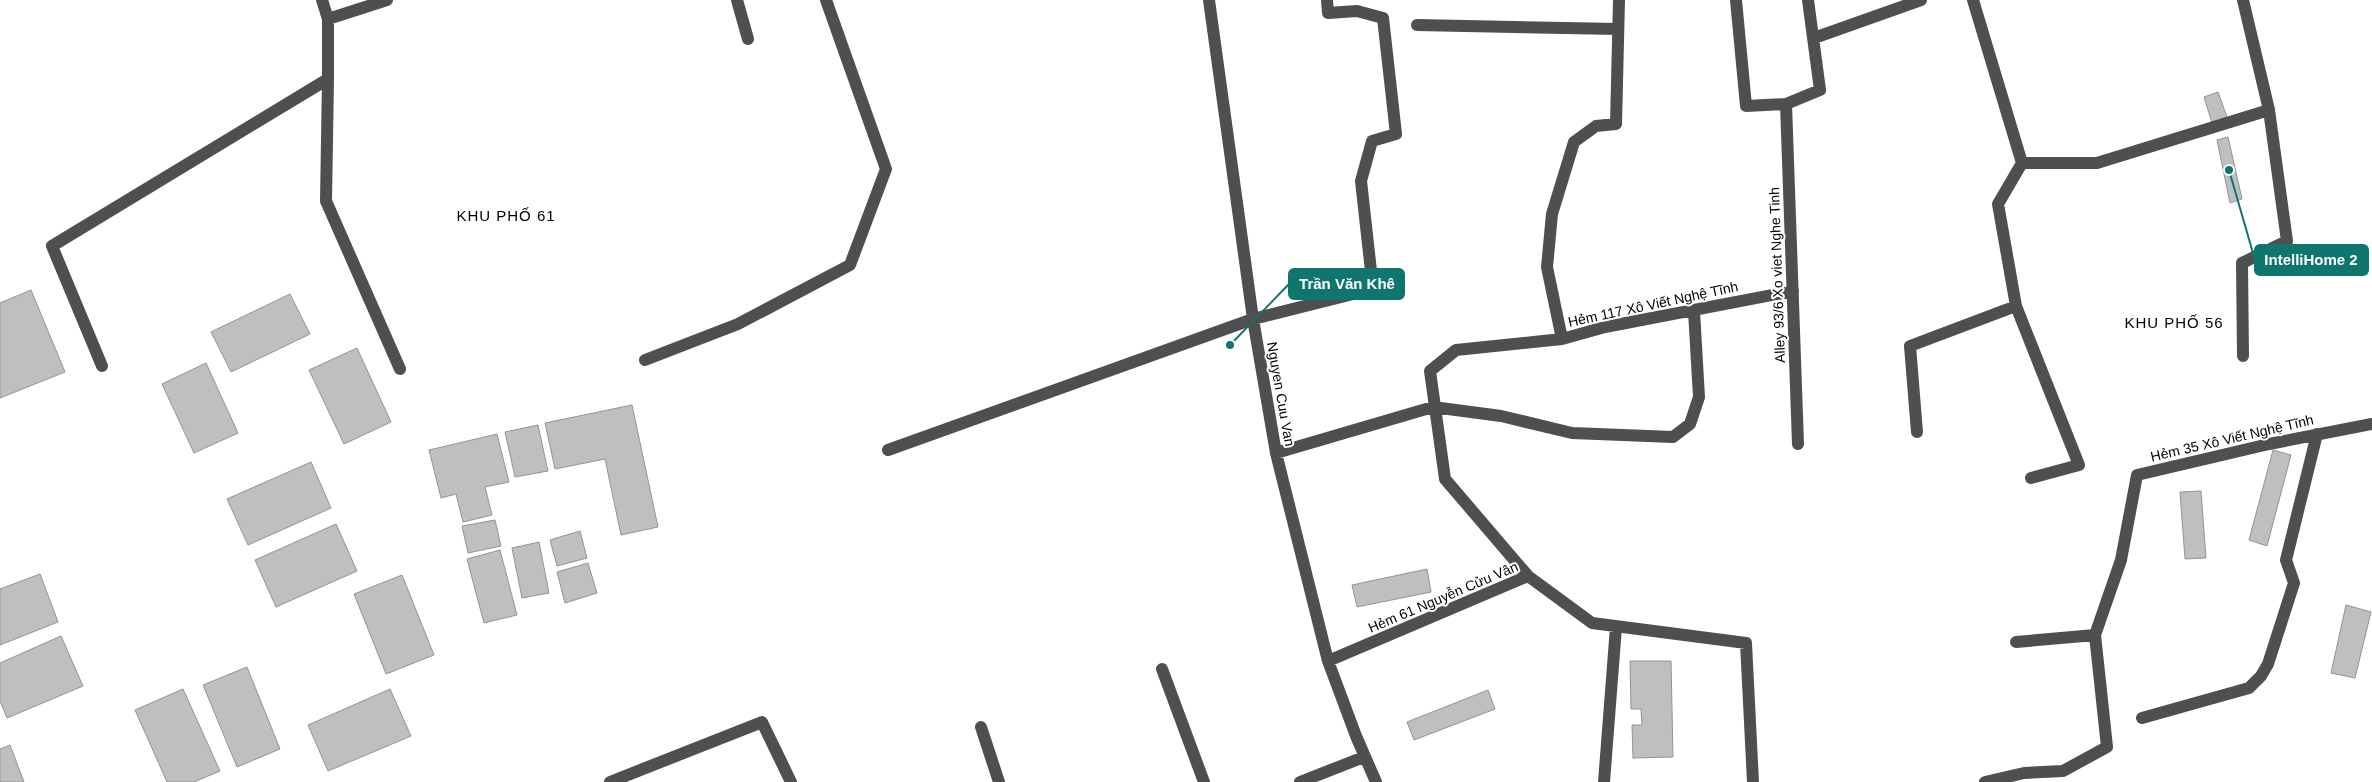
<svg xmlns="http://www.w3.org/2000/svg" width="2372" height="782" font-family="Arial,sans-serif">
<rect width="100%" height="100%" fill="#fff"/>
<path fill="#bfbfbf" stroke="#939393" d="M2218,92L2227,117L2212,123L2204,97Z
M2228,137L2242,199L2230,203L2217,140Z
M31,290L65,372L0,398V303Z
M290,294L310,334L231,372L211,332Z
M357,348L391,422L344,444L309,370Z
M206,363L238,433L194,453L162,384Z
M632,405L658,527L621,535L605,459L555,469L545,423Z
M538,425L548,471L515,477L505,432Z
M497,434L509,482L485,487L492,515L463,522L456,494L441,498L429,450Z
M2273,450L2291,455L2267,546L2249,540Z
M311,462L331,508L248,545L227,499Z
M2201,491L2206,558L2185,559L2180,492Z
M495,520L501,546L468,553L462,526Z
M336,524L357,571L276,607L255,560Z
M580,531L587,558L557,566L550,540Z
M539,542L549,593L522,598L512,548Z
M500,550L517,615L484,623L467,559Z
M588,563L597,593L565,603L557,572Z
M1427,569L1431,592L1357,607L1352,585Z
M40,574L58,622L0,645V589Z
M402,575L434,655L386,674L354,594Z
M2346,605L2371,612L2355,678L2331,673Z
M61,636L83,686L7,718L0,701V663Z
M1630,661H1671L1673,757L1633,758L1632,725H1642L1641,709H1631Z
M247,667L280,749L237,767L203,685Z
M183,689L220,771L194,782H167L135,710Z
M390,689L411,736L328,771L308,725Z
M1488,690L1495,709L1414,740L1407,722Z
M10,745L24,782H0V749Z"/>
<g fill="none" stroke-linecap="round" stroke-linejoin="round">
<path stroke="#4f4f4f" stroke-width="12" d="M737,0L748,39
M1209,0L1253,319L1276,453L1328,661L1356,736L1376,782
M1619,0L1616,124L1596,126L1574,142L1552,214L1547,267L1562,339L1605,327L1793,291
M1736,0L1746,106L1786,104L1820,90L1808,0
M1973,0L2022,163L1998,204L2016,306L2079,465L2031,478
M328,19L387,0
M1417,25L1618,29
M1814,38L1921,0
M328,79L326,201L400,369
M1786,104L1798,444
M2022,163H2097L2269,110L2243,0
M2243,356L2242,263L2287,241L2269,110
M645,360L738,324L850,265L886,169L826,0
M102,366L52,246L328,79V19L322,0
M1917,432L1910,346L2016,306
M888,450L1253,319L1373,289L1361,181L1372,141L1396,134L1383,18L1357,11L1328,13L1327,0
M1276,453L1433,407L1501,416L1572,433L1673,437L1690,424L1699,397L1694,311
M1528,576L1445,479L1430,371L1456,350L1562,339
M2016,642L2095,635
M1328,661L1528,576L1592,623L1746,643L1753,782
M1162,669L1204,782
M2142,718L2249,688L2261,676L2268,664L2294,583L2286,560L2317,434
M981,727L999,782
M610,782L762,722L791,782
M1300,782L1364,757
M1604,782L1616,627
M1985,782L2024,773L2063,771L2107,747L2095,635L2121,560L2137,475L2269,444L2372,424"/>
</g>
<g text-anchor="middle" stroke-width="4" stroke-linejoin="round" paint-order="stroke">
<g font-size="14" fill="#000" stroke="#fff">
<text transform="translate(1777 275) rotate(-92)" y="5">Alley 93/6 Xo viet Nghe Tinh</text>
<text transform="translate(1653 304) rotate(-12)" y="5">Hẻm 117 Xô Viết Nghệ Tĩnh</text>
<text transform="translate(1281 394) rotate(80)" y="5">Nguyen Cuu Van</text>
<text transform="translate(2232 438) rotate(-13)" y="5">Hẻm 35 Xô Viết Nghệ Tĩnh</text>
<text transform="translate(1443 597) rotate(-23)" y="5">Hẻm 61 Nguyễn Cửu Vân</text>
</g>
<g font-size="15" letter-spacing="1" fill="#000" stroke="#fff">
<text x="506" y="221">KHU PHỐ 61</text>
<text x="2174" y="328">KHU PHỐ 56</text>
</g>
</g>
<path fill="none" stroke="#0f766e" stroke-width="2" d="M2229 170L2255 260M1230 345L1289 284"/>
<g fill="#0f766e" stroke="#fff" stroke-width="2">
<circle cx="2229" cy="170" r="5"/>
<circle cx="1230" cy="345" r="5"/>
</g>
<g fill="#0f766e" stroke="#0f766e" stroke-width="2">
<rect x="2255" y="245" width="113" height="30" rx="5"/>
<rect x="1289" y="269" width="115" height="30" rx="5"/>
</g>
<g font-size="15" text-anchor="middle" font-weight="bold" fill="#fff">
<text x="2311" y="265">IntelliHome 2</text>
<text x="1347" y="289">Trần Văn Khê</text>
</g>
</svg>
